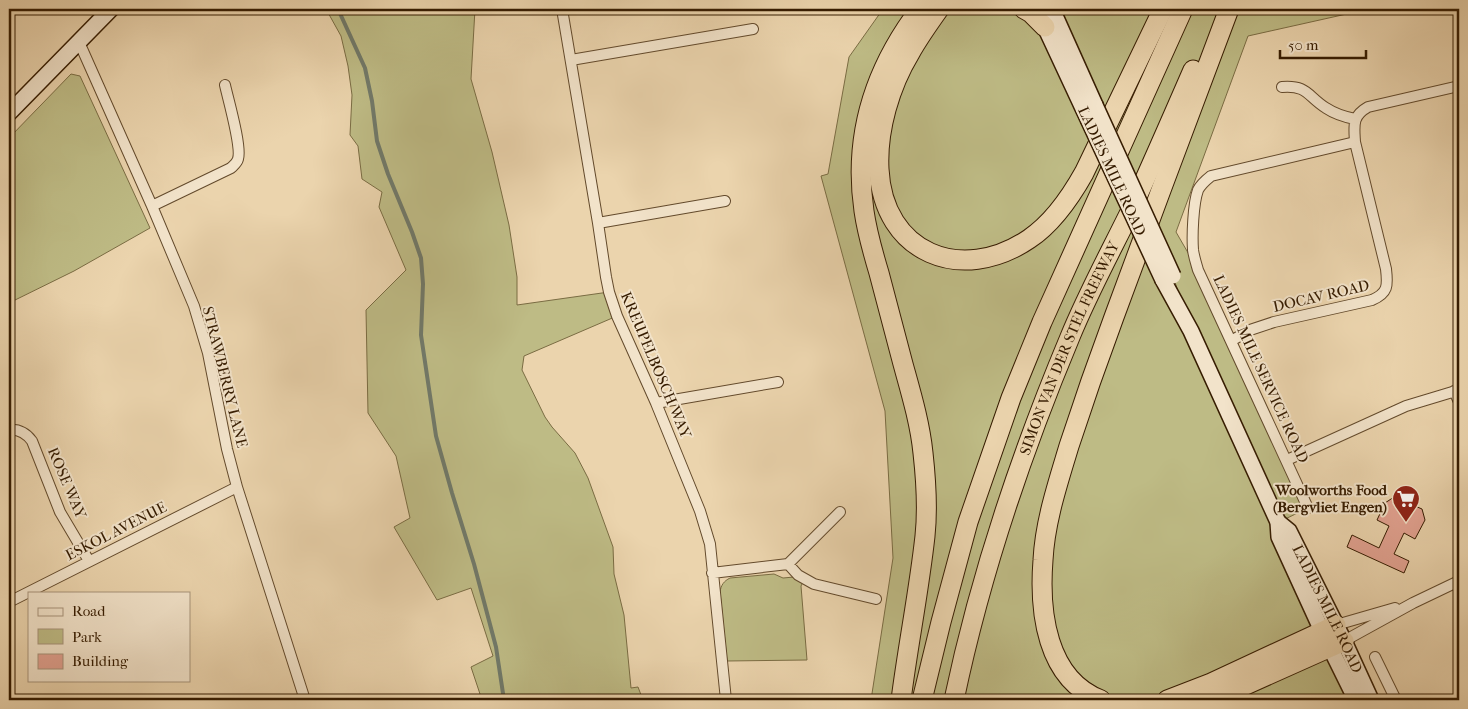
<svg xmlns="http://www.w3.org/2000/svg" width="1468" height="709" font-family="'IM FELL French Canon',serif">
<rect width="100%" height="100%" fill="#ebd4ad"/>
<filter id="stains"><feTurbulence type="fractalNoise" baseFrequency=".004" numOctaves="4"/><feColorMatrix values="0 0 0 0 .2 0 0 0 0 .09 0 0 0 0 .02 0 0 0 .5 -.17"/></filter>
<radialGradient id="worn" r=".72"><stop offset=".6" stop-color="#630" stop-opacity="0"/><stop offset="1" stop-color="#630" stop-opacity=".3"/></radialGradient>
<path fill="#bebb85" stroke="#7a6c43" d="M326,9H475L471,79L492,152L509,225L517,277V305L609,292L617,316L524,356L522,370L545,417L552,427L575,453L588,478L613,547L614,574L624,615L631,688L638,687L643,700H482L471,667L493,656L471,588L437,600L394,527L410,518L396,456L368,413L366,310L406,270L379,207L382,192L362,179L358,146L350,135L352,95L348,66L341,36Z
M883,9H1037L1190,328L1173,276L1052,9H1369L1248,36L1176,232L1198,270L1308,508L1279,522L1371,700H871L893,558L885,411L821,176L828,174L849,57Z
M71,74L80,76L150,228L74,271L9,303V138Z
M774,574L783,578L794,577L803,582L801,586L807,660L727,661L720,592C721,585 724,581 730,578Z"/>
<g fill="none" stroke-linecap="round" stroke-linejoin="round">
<path stroke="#717969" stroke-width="4" d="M338,9L365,68L372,101L377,141L388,174L412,232L421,258L423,284L421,335L436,436L452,493L474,564L496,647L504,700"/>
</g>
<path fill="#e2a291" stroke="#361c01" d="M1394,497L1422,509L1425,520L1415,539L1404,533L1394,554L1409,561L1404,573L1347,547L1352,535L1379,548L1389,526L1377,520L1385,503Z"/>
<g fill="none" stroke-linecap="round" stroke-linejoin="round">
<defs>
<path id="street" d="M562,9L598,223L606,277L609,292L617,316L656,403L700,511L710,544L726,700
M79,42L152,206L194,306L208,353L227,449L237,487L305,700
M571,60L753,29
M1282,87C1308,85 1307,96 1326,108C1335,114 1345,117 1355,119
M152,206L231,168C234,165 237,163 238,159C242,147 228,99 225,85
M598,223L725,201
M1231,341L1250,330L1274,322L1372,300C1388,293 1388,286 1386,269L1355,142
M1454,391L1459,402
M656,403L778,382
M9,430C19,429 26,433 32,441L60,512L89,561
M1287,460L1406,406L1459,390
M1308,508L1198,270C1196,263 1194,257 1193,250C1192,236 1193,204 1198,190C1201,184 1206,180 1211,176L1355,142C1354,125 1352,116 1368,107L1459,86
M788,564L798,575L814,584L876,599
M712,573L788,564L840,512
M9,602L237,487
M1336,625L1395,608
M1344,641L1413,603L1459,581
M1375,657L1396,700"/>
<g id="secondary">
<path d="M1052,9L1095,105"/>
<path d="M1040,16L1088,119"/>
<path d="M9,113L111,9"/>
<path d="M1163,280L1191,331L1278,522L1279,537L1322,631L1356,700"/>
<path id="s1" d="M1278,522L1289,531L1344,641L1371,700"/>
</g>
<g id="highway">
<path d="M939,9C929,23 919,37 910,53C890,86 877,130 879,169C883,253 961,285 1029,239C1053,223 1070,198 1084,173L1163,9"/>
<path d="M1024,9L1031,13L1045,27"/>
<path d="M901,700C908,645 919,591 925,536C928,508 926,480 923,453C920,423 911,393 903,364C895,334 887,304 879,273C873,253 867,232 864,211C853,136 875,68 920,9"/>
<path d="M922,700L941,622L968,522L1011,398L1042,322L1183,9"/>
<path id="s2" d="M954,700C980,576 1021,454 1070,337C1088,293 1111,251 1132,208C1153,162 1173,116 1193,70"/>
<path d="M1101,700C1046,679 1039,611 1043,560C1045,521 1058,483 1069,446C1083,403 1098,360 1114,317C1152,214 1190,112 1229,9"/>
<path d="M1167,700L1211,683L1336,625"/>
<path d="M1212,700L1344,641"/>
</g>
</defs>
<use href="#street" stroke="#634a2c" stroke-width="12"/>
<use href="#secondary" stroke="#361c01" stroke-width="18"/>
<use href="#highway" stroke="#361c01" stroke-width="21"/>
<use href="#street" stroke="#f2e3ca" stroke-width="10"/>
<use href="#secondary" stroke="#f2e3ca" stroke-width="15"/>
<use href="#highway" stroke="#ebd4ad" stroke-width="19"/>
<defs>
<path id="secondary-bridge" d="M1095,105L1173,276
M1088,119L1163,280"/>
</defs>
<use href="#secondary-bridge" stroke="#361c01" stroke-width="18" stroke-linecap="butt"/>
<use href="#secondary-bridge" stroke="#f2e3ca" stroke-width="15"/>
</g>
<defs>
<symbol id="supermarket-pin" viewBox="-11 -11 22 30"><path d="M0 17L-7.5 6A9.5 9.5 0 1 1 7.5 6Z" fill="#8f2418" stroke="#f2e3ca"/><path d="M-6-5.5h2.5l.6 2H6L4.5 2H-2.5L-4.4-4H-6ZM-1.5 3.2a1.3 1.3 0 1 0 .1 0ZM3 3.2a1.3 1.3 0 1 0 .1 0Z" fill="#fff"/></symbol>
</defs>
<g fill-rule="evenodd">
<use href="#supermarket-pin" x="1390" y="483" width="32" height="43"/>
</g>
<g text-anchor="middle" stroke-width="4" stroke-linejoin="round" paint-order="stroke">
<g font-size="15" fill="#361c01" stroke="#f2e3ca">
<text transform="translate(1112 171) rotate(65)" y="5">LADIES MILE ROAD</text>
<text transform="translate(1321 296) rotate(-13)" y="5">DOCAV ROAD</text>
<text dy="5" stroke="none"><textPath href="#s2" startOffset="371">SIMON VAN DER STEL FREEWAY</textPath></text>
<text transform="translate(656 365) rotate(67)" y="5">KREUPELBOSCH WAY</text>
<text transform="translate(1261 369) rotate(65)" y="5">LADIES MILE SERVICE ROAD</text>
<text transform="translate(225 377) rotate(76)" y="5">STRAWBERRY LANE</text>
<text transform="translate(67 483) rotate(67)" y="5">ROSE WAY</text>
<text transform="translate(116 531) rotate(-27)" y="5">ESKOL AVENUE</text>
<text dy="5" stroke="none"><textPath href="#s1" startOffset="101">LADIES MILE ROAD</textPath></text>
</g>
<g font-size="15" font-weight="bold" fill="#361c01" stroke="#f2e3ca" text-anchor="end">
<text x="1387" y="495">Woolworths Food<tspan x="1387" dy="17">(Bergvliet Engen)</tspan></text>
</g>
</g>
<rect width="1468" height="709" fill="none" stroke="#ebd4ad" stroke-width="30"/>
<rect x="10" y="10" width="1448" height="689" fill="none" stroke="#361c01" stroke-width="2.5"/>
<rect x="15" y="15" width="1438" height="679" fill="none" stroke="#361c01"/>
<rect x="28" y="592" width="162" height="90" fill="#f2e3ca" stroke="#a7937a"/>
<rect x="38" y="608" width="25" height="8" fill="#f2e3ca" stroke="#a7937a"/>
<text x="72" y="616" font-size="15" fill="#361c01">Road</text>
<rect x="38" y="629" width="25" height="15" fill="#bebb85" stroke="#a7937a"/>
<text x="72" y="642" font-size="15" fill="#361c01">Park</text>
<rect x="38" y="654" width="25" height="15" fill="#e2a291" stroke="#a7937a"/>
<text x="72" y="666" font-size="15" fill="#361c01">Building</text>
<path d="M1280 50v8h86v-8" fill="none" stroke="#361c01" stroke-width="2.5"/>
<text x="1288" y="50" font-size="15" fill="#361c01" stroke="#f2e3ca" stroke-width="4" paint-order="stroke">50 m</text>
<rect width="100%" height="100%" filter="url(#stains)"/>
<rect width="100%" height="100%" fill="url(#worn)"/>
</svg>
